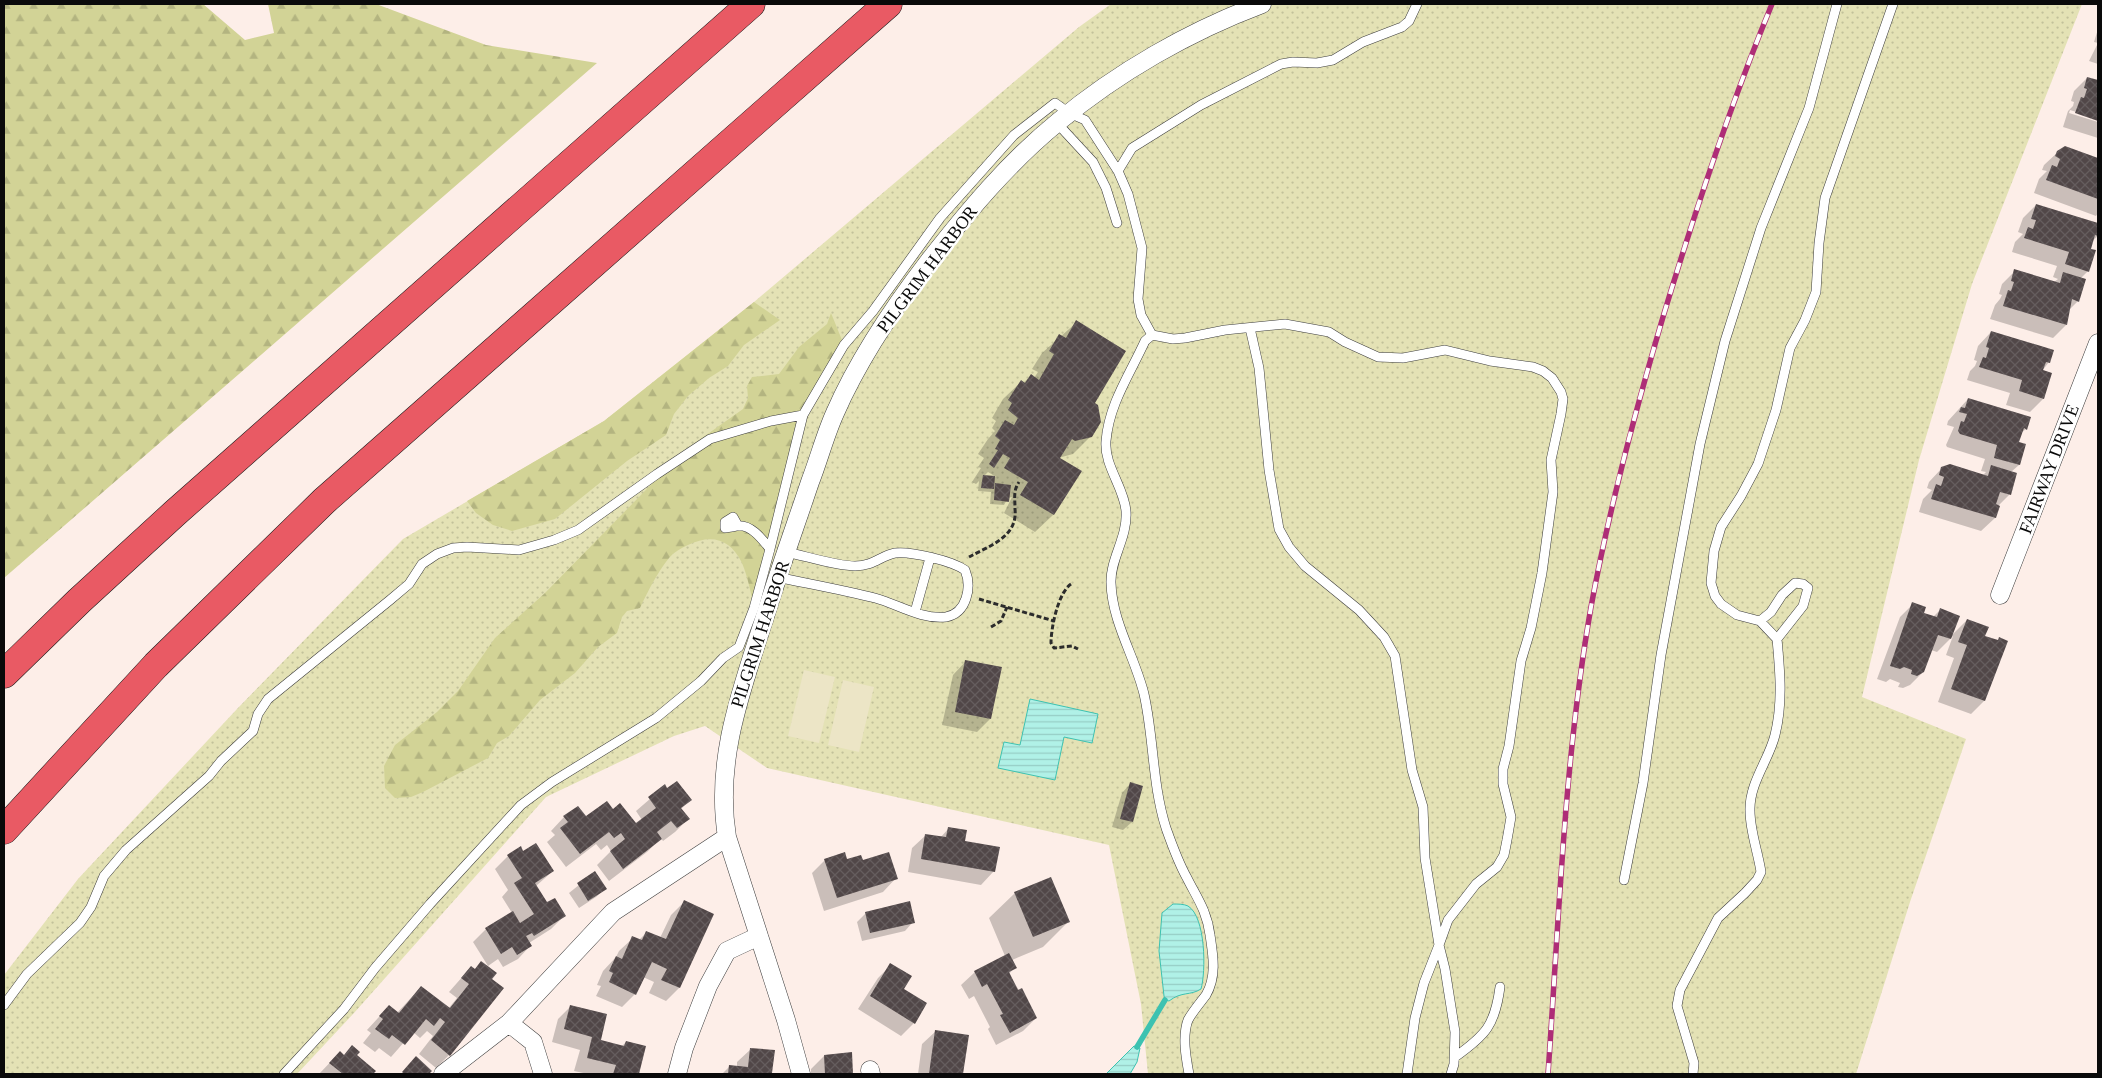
<svg xmlns="http://www.w3.org/2000/svg" width="2102" height="1078" font-family="Georgia,serif">
<defs>
<pattern id="grass-dots" width="8" height="8" patternUnits="userSpaceOnUse" patternTransform="scale(1.25)"><rect width="8" height="8" fill="#e4e2b5"/><path d="M2 2h.1M6 6h.1" fill="none" stroke="#c2c19a" stroke-width="1.8" stroke-linecap="round"/></pattern>
<pattern id="forest-firs" width="22" height="20" patternUnits="userSpaceOnUse" patternTransform="scale(1.25)"><rect width="22" height="20" fill="#d2d396"/><path d="M5 1l3.5 6h-7zM16 11l3.5 6h-7z" fill="#b3b480"/></pattern>
<pattern id="water-rules" width="6" height="5" patternUnits="userSpaceOnUse" patternTransform="scale(1.25)"><rect width="6" height="5" fill="#b0f1e7"/><path d="M0 2.5h6" fill="none" stroke="#96cdc5"/></pattern>
<pattern id="building-cross-hatch" width="8" height="8" patternUnits="userSpaceOnUse" patternTransform="scale(1.25)"><rect width="8" height="8" fill="#514748"/><path d="M0 0l8 8M0 8l8-8" fill="none" stroke="#655d5e"/></pattern>
</defs>
<rect width="100%" height="100%" fill="#fdeee8"/>
<path fill="url(#grass-dots)" d="M1111,4H2082L1972,284L1919,460L1862,697L1966,739L1910,902L1856,1074H1148L1141,1004L1109,845L767,768L705,726L674,736L546,797L354,1013L297,1074H4V975L78,879L237,709L403,539L604,421L754,302L1079,27Z"/>
<path fill="url(#forest-firs)" d="M4,4H203L245,40L274,33L268,4H376L486,45L597,63L4,578Z
M754,302L780,320L744,345L728,366L709,378L688,396L674,414L666,435L627,461L555,519L512,531L493,525L476,513L467,501L604,421Z
M831,313L844,345L803,415L754,608C751,594 748,577 742,563C730,538 711,534 688,545C681,548 674,552 669,558C657,573 648,591 640,608L627,611L622,617L617,633L598,647L575,673L540,700L509,736L497,743L488,758L423,792L411,797L395,798L385,788L384,766L395,745L437,712L458,691L495,638L545,593L685,450L743,409L748,398L747,386L752,377L779,374L799,347L827,324Z"/>
<path fill="#ece5c6" d="M804,670L835,677L819,743L788,736Z
M843,680L874,687L859,752L828,745Z"/>
<path fill="url(#water-rules)" stroke="#3dc2b1" d="M1030,699L1098,714L1092,743L1064,737L1055,780L998,768L1004,742L1020,745Z
M1173,904C1178,904 1184,904 1188,906C1206,917 1206,972 1201,989C1190,996 1182,991 1169,1001L1165,1000L1164,996L1159,951L1162,913Z
M1134,1046L1140,1048L1137,1062L1130,1074H1106Z"/>
<path fill="#0003" fill-rule="evenodd" d="M2098,29V64L2089,61L2098,43L2094,42Z
M2087,78L2098,82V119L2070,110L2069,113L2098,122V138L2063,127L2068,111L2073,106L2074,102L2071,101L2074,91Z
M2065,148L2098,160V213L2096,216L2034,193L2039,179L2047,171L2042,170L2044,165L2058,152Z
M2036,205L2098,224V236L2091,242L2088,271L2081,278L2078,301L2068,311L2066,325L2053,338L1990,319L1995,305L2000,299L2002,295L1999,294L2002,284L2015,271L2054,282L2058,279L2053,277L2057,266L2012,252L2015,242L2023,234L2018,232L2023,218Z
M1077,322L1093,403L1091,436L1073,454L1058,458L1080,471L1053,515L1035,532L1004,513L1012,497L1008,498L1004,505L990,504L991,492L978,491L979,481L976,484L972,482L981,468L978,467L984,458L978,454L988,439L995,431L992,428L996,421L992,418L1003,399L1021,382L1023,383L1031,376L1034,378L1038,372L1032,369L1042,353ZM988,472L996,477L984,476Z
M1991,332L2049,362L2042,371L2051,374L2043,399L2030,412L2006,405L2010,393L1967,380L1970,371L1975,366L1977,361L1974,360L1978,346Z
M1968,399L2026,429L2020,434L2018,443L2025,445L2019,465L2011,472L2016,474L2009,495L1998,506L1995,518L1981,531L1919,512L1923,499L1932,490L1927,488L1929,482L1942,468L1983,475L1986,472L1981,471L1985,459L1947,447L1946,445L1954,427L1947,425L1948,421Z
M1913,604L1923,613L1933,617L1940,610L1951,636L1967,620L1984,637L1997,641H2006L1984,701L1971,714L1938,702L1954,658L1946,655L1953,636L1937,652L1931,650L1923,672L1910,685L1903,688L1898,687L1900,683L1890,679L1886,682L1877,679L1900,617Z
M966,661L990,719L977,732L942,725L953,675Z
M1130,784L1142,787L1132,822L1123,830L1112,827L1122,793Z
M665,786L667,790L690,800L681,809L688,819L675,832L663,841L661,838L647,852L609,881L597,865L611,851L607,845L601,850L596,844L566,867L547,842L555,835L551,831L564,817L586,818L613,810L635,825L642,820L636,811Z
M949,828L994,871L981,885L908,872L912,848L926,835L940,838Z
M523,853L553,871L536,886L547,904L564,916L551,929L529,943L531,945L518,959L503,967L498,959L488,966L473,942L486,929L512,913L502,897L508,890L495,869L508,856Z
M825,860L862,862L896,878L883,892L824,911L812,873Z
M594,873L605,889L596,897L579,908L569,893Z
M1015,893L1069,921L1043,947L1012,960L1015,967L1009,974L1036,1018L1023,1031L996,1045L988,1029L990,1027L974,996L969,999L961,985L975,972L1005,956L989,918Z
M684,902L679,988L666,1001L649,993L654,982L643,977L635,994L622,1007L596,996L601,986L597,985L603,971L616,957L619,951L633,938L639,940L647,932L660,938L671,915Z
M866,913L913,922L905,931L862,941L857,922Z
M481,962L449,1055L436,1068L419,1054L433,1036L427,1031L420,1038L413,1032L391,1057L379,1048L375,1052L363,1043L371,1033L367,1030L389,1006L397,1013L421,987L448,1009L457,998L449,992L471,967L474,970Z
M891,965L902,989L914,1023L901,1036L858,1009L878,978Z
M571,1006L599,1041L621,1047L626,1042L645,1047L637,1074H588L574,1071L580,1050L552,1042L558,1019Z
M936,1031L967,1036L962,1074H918L922,1044Z
M751,1049L771,1073L770,1074H722L730,1066L737,1067V1062Z
M340,1052L344,1056H356L374,1071L371,1074H319Z
M851,1054L852,1074H811V1069L824,1056Z"/>
<g fill="none" stroke-linecap="round" stroke-linejoin="round">
<path stroke="#3dc2b1" stroke-width="5.5" d="M1137,1047L1165,1000"/>
</g>
<path fill="url(#building-cross-hatch)" d="M2087,77L2098,80V121L2075,113L2081,97L2084,98L2087,89L2084,88Z
M2065,146L2098,158V199L2046,180L2052,165L2057,167L2060,159L2055,156L2057,151Z
M2036,204L2098,223V236L2095,235L2091,249L2096,250L2089,272L2065,264L2069,252L2024,238L2028,227L2033,229L2036,220L2031,219Z
M2014,269L2060,283L2063,272L2086,279L2079,302L2072,299L2067,325L2003,306L2008,290L2011,291L2014,282L2011,281Z
M1076,320L1126,351L1095,403L1098,405L1101,422L1092,437L1075,441L1072,439L1060,458L1082,471L1054,515L1020,495L1028,482L1004,468L1010,458L1003,454L994,468L989,464L998,450L995,449L1000,440L995,436L1005,420L1014,425L1018,418L1008,410L1012,403L1008,400L1021,380L1025,383L1031,374L1039,380L1054,354L1049,351L1059,334L1066,338Z
M1991,331L2054,350L2050,363L2046,362L2043,370L2052,373L2044,399L2019,391L2022,380L1979,367L1983,357L1986,358L1989,348L1986,347Z
M1968,398L2031,417L2027,430L2024,428L2019,442L2026,444L2020,465L1994,458L1997,445L1960,434L1958,431L1961,421L1964,422L1967,414L1959,412L1961,407L1965,408Z
M1950,464L1988,476L1991,465L2017,473L2011,495L2000,492L1996,504L2000,506L1996,518L1931,499L1936,484L1941,486L1944,477L1939,475L1941,467Z
M983,475L995,476L994,489L981,488Z
M995,483L1011,485L1009,502L994,500Z
M1912,602L1926,607L1924,613L1937,617L1940,608L1960,616L1951,639L1938,635L1924,672L1917,676L1911,674L1912,670L1904,667L1900,669L1890,666Z
M1967,619L1989,627L1985,636L1998,640L1999,637L2008,641L1985,701L1951,689L1967,645L1958,642Z
M965,660L1002,667L991,719L955,712Z
M677,781L692,800L681,808L690,819L677,828L671,821L657,832L662,839L623,869L610,851L625,839L621,833L614,838L609,832L580,854L560,828L568,822L563,816L578,806L586,816L607,801L613,809L620,803L636,823L656,808L648,797L665,784L667,788Z
M1130,782L1143,786L1133,822L1120,819Z
M948,827L967,830L965,841L1000,847L995,872L921,859L925,834L946,837Z
M536,843L554,871L535,883L547,902L555,898L566,916L534,936L532,933L526,936L532,946L517,955L512,947L501,954L485,928L513,911L520,923L534,914L514,883L522,878L507,855L521,846L523,851Z
M845,852L847,859L861,855L863,860L889,852L898,879L837,898L824,859Z
M595,871L607,889L588,901L577,883Z
M1051,877L1070,922L1033,937L1014,892Z
M684,900L714,914L680,988L661,980L667,969L652,962L636,995L609,982L613,973L609,971L616,956L622,959L632,936L642,940L646,931L666,939Z
M910,901L915,923L870,933L865,912Z
M1009,953L1017,968L1009,972L1018,990L1022,988L1037,1018L1010,1033L1000,1015L1003,1014L987,984L982,987L974,971Z
M481,961L497,973L492,979L504,988L450,1056L431,1040L445,1022L440,1018L434,1026L426,1019L405,1045L392,1035L389,1039L375,1029L383,1019L379,1016L389,1005L399,1013L421,986L450,1008L469,984L461,978L471,966L475,969Z
M890,963L912,976L904,989L927,1003L915,1024L870,996Z
M570,1005L607,1014L601,1040L624,1046L626,1041L646,1046L639,1074H613L616,1065L587,1058L592,1037L564,1029Z
M935,1030L969,1035L963,1074H929Z
M352,1045L360,1052L357,1055L376,1071L373,1074H343L329,1063L340,1051L344,1055Z
M750,1048L775,1050L772,1073L728,1074L729,1065L748,1067Z
M852,1052L853,1074H825L824,1055Z
M416,1056L432,1071L429,1074H404L402,1072Z"/>
<g fill="none" stroke-linecap="round" stroke-linejoin="round">
<defs>
<path id="lane" d="M1056,122L1093,162L1106,188L1117,223
M1118,171L1132,148L1201,105L1281,64L1293,62L1317,63L1333,60L1363,42L1402,27L1409,21L1417,4
M1250,328L1259,368L1269,470L1279,529L1289,547L1305,566L1359,610L1384,637L1395,656L1412,770L1423,807L1425,858L1439,945L1424,983L1415,1018L1407,1074
M1152,335L1173,339L1185,338L1225,330L1285,324L1329,332L1345,342L1378,357L1403,358L1445,350L1490,361L1533,367L1543,371L1552,378L1561,392L1563,399L1561,414L1551,460L1553,492L1542,573L1531,628L1521,661L1509,746L1503,769V784L1511,817L1507,840L1504,855L1497,867L1476,884L1448,920L1439,945L1445,969L1455,1032L1454,1064L1451,1074
M1152,335L1145,341C1130,374 1109,404 1106,441C1104,466 1124,487 1126,511C1128,537 1110,559 1111,583C1112,622 1135,657 1144,694C1154,738 1152,784 1166,828C1172,845 1178,862 1187,878C1197,898 1207,911 1210,935C1213,955 1217,976 1206,995C1200,1003 1193,1011 1188,1020C1182,1036 1186,1058 1189,1074
M738,526L733,517L725,522V528C729,528 733,527 737,526C751,524 762,539 770,549
M777,577C810,584 843,590 875,598C897,604 922,620 946,617C967,613 972,587 965,570C952,561 911,551 895,553C880,556 874,566 855,566C836,566 806,556 786,552
M915,612L930,558
M1760,621L1777,639
M1624,880L1643,783L1661,655L1700,444L1725,341L1761,228L1809,108L1837,4
M4,1005L27,974L80,923L91,907L104,876L126,850L209,776L221,761L253,731L258,714L268,699L390,600L409,584L422,564L437,554L453,548L467,547L519,550L554,540L578,530L657,474L710,439L771,421L803,415
M1455,1057C1486,1035 1495,1025 1500,987
M284,1074L344,1009L375,968L430,904L521,805L552,782L656,718L701,681L723,658L739,647L754,608L770,549L803,415L844,345L873,311L940,218L1014,135L1055,103L1069,113L1085,120L1118,171L1128,194L1142,248L1138,299L1141,315L1152,335
M1693,1074L1694,1063L1677,1006L1680,990L1718,918L1745,893L1757,880L1761,872C1758,852 1750,831 1750,811C1749,783 1769,760 1775,735C1783,703 1780,671 1777,639L1803,606L1808,588L1803,584L1795,583L1782,595L1771,612L1760,621L1737,615L1721,604L1715,596L1711,583L1714,551L1721,527L1741,496L1758,464L1776,410L1790,348L1805,320L1816,292L1819,243L1825,198L1893,4"/>
<path id="street" d="M2000,595L2098,343
M509,1023L533,1042L543,1074
M870,1070L871,1074
M443,1074L509,1023L613,912L727,837
M677,1074L684,1048L708,986L727,951L759,936
M801,1074L786,1020L727,837C714,756 744,684 768,607C781,565 796,524 810,482C819,459 825,435 835,413C859,358 893,308 929,261C968,211 1009,162 1058,122C1118,72 1190,31 1262,4"/>
<path id="highway" d="M4,674L79,601L175,513L751,4
M4,830L156,665L324,501L888,4"/>
</defs>
<use href="#lane" stroke="#3d3d3d" stroke-width="10"/>
<use href="#street" stroke="#3d3d3d" stroke-width="19"/>
<use href="#highway" stroke="#1b1b1b" stroke-width="29"/>
<path stroke="#2c2c2c" stroke-width="3" stroke-dasharray="5 2.5" stroke-linecap="butt" d="M969,557C989,546 1018,537 1015,509C1015,498 1013,491 1019,482
M1071,584C1058,593 1051,628 1051,643L1054,648L1072,646L1078,649
M979,599L1054,621
M991,627L1001,621L1007,607"/>
<use href="#lane" stroke="#fff" stroke-width="9"/>
<use href="#street" stroke="#fff" stroke-width="18"/>
<use href="#highway" stroke="#e95a64" stroke-width="28"/>
<defs>
<path id="rail" d="M1548,1074C1559,919 1564,761 1591,607C1609,509 1635,412 1663,317C1695,211 1730,106 1772,4"/>
</defs>
<use href="#rail" stroke="#ae2d77" stroke-width="5.5"/>
<use href="#rail" stroke="#fff" stroke-width="4" stroke-dasharray="11" stroke-linecap="butt"/>
</g>
<g text-anchor="middle" stroke-width="5" stroke-linejoin="round" paint-order="stroke">
<g font-size="18" fill="#0a0a0a" stroke="#fff">
<text transform="translate(927 269) rotate(-53)" y="6">PILGRIM HARBOR</text>
<text transform="translate(2049 469) rotate(-69)" y="6">FAIRWAY DRIVE</text>
<text transform="translate(760 634) rotate(-72)" y="6">PILGRIM HARBOR</text>
</g>
</g>
<rect width="2102" height="1078" fill="none" stroke="#0a0a0a" stroke-width="10"/>
</svg>
